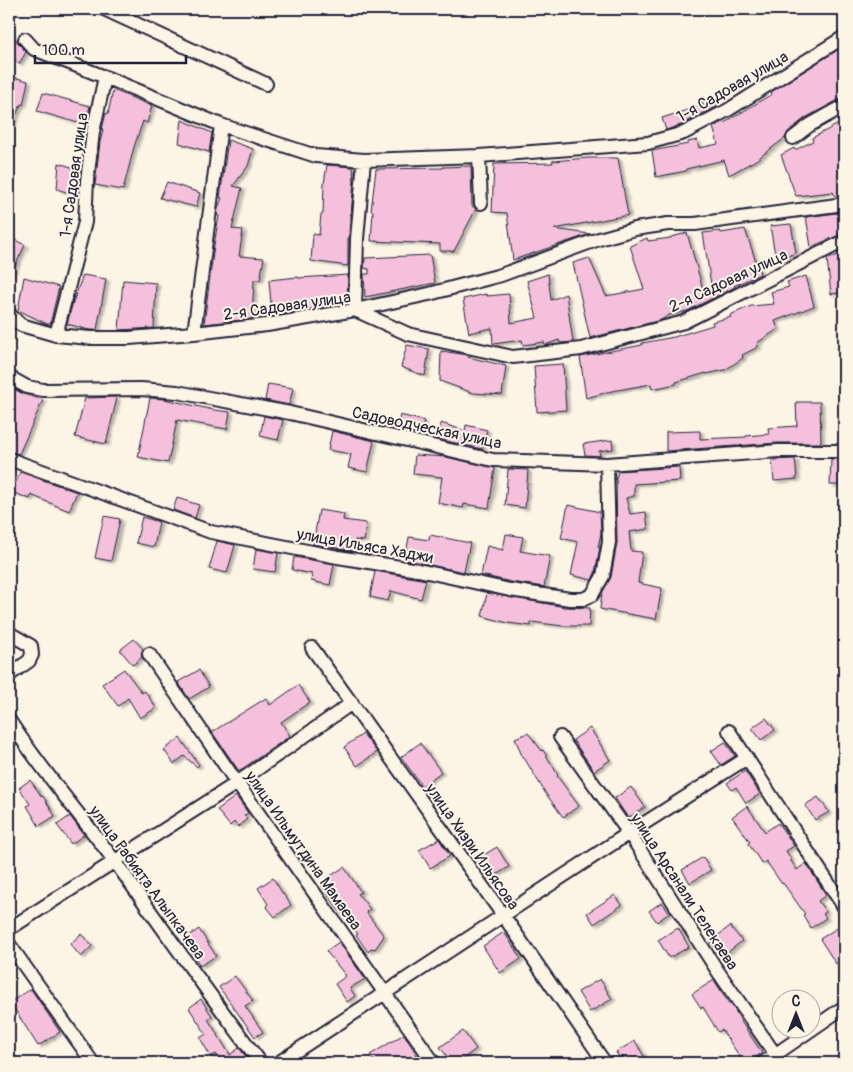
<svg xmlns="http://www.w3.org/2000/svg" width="853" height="1072" font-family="Pangolin,sans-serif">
<defs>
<filter id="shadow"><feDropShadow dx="3.5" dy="2" stdDeviation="1" flood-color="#0004"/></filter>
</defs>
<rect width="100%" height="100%" fill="#fcf5e5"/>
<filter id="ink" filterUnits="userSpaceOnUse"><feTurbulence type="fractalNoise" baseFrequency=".02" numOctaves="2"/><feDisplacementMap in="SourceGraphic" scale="10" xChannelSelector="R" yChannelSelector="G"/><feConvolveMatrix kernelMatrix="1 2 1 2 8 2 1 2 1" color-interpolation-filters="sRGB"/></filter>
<g filter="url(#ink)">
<path fill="#f5c0dc" stroke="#22223b" filter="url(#shadow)" d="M9,32L26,52L19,64L9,53Z
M844,46V98L840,99L805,118L788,132L785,138L756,160L729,175L724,160L686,169V171L656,177L652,151L688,144V142L697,140L699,148L718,144L713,127L723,122L724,123L772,94L771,92Z
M9,76L28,81L23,105L21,104L9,131Z
M113,90L152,106L147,123L143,121L134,147L123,190L95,185L100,142L103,130L102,129L106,113L108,114Z
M43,93L90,106L85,125L37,111Z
M714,97L717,106L681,125L666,130L662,118L703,105L702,102Z
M182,120L212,133L209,152L179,143Z
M844,121V193L835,196L833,192L796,196L781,155L794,148L795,150L813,141L812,138Z
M228,140L253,149L248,166L233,186L242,188L232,229L243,230L239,256L264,258L260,280H254L252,319L204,324L214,245L219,216L217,215L218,208L222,198H220Z
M588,158H618L628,215L554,229L590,234L513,260L507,213L492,212L494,164L553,163L552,161Z
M59,163L80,170L78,196L57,189Z
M327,165L353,167L354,182L351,214H350L349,237H348V266L311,261L313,234L319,235L321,214H323L324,183Z
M471,166L472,206L476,209L454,251H440V244L371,241L373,211H371L376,169L443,168V167Z
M167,182L200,193L196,207L160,198Z
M844,212V233L811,247L806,217Z
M791,224L796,253L776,260L770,226Z
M745,229L760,274L734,286L735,287L687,311L669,315L661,320L590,338L573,263L589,258L606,296L644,289L630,246L647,238L648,241L671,238V237L687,233L704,293L712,291L703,233L720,231L721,233Z
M9,237L25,245L9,279Z
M844,253V292L831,294L827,259Z
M430,255L435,283L365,297L364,274H369V269L364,268L365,258Z
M548,274L551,300L566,294L573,342L560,343L559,340L545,345L544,342L523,345L522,340L493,344L492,328L469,333L463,299L486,294L487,296L509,294L511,323L537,318L527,281Z
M83,275L106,279L97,330H89L67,324L73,302Z
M348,275L347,303L272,316L269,280L298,277V278Z
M806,276L814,306L775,321L778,329L757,343L758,347L742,355L743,358L725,370L706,374V373L676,382V384L652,389L651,384L612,391L586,398L580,357L642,345V343L674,337L713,325L712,322L731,317L730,315L751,306L774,304L771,292L789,287L787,282Z
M24,277L59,287L50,324H47L18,310Z
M123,280L156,283L154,328L119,330Z
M407,345L429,349L425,376L401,367Z
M441,351L468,355V357L506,366L502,395L473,393L440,381Z
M563,364L566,410L537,412L534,366Z
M268,384L293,388L289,405L265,400Z
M9,386L23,394L34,397L43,400L19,454L9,451Z
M114,397L117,398L106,444L75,437L85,398Z
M150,398L164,399L214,410L230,412L227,429L177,420L168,463L138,457Z
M796,402H820L821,443H777L666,451V432L700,431V439L746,437V436L769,434L768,428L797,426Z
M400,415L424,421L420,435L397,429Z
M264,416L283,420L278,440L260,436Z
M441,423L465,431L466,425L487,430L482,449L437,439Z
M332,431L374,441L367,472L348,468L351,454L328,450Z
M612,440L613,449L599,451L600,456L585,455L583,444Z
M415,455L446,457L495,468L489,508L464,504L463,508L438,503L442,477L413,474Z
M795,459L797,479L774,481L772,460Z
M831,459H844V485H830Z
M679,467L680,481L634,484V496L626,498L630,514L646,512L648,529L629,532L631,551L642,552L638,583L662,588L656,619L600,609L602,593L611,577L617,543L616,479L618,471Z
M508,469L528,470L525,508L505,505Z
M20,472L77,492L69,511L31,495L30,499L12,492Z
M177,498L199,505L195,518L173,510Z
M568,505L600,512L601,533L598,547H600L595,573L592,580L571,575L578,542L561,538Z
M319,510L344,514L343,520L366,523L364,541L355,540L354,551L313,544Z
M104,516L120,519L111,561L95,558Z
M142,517L159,522L154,547L136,543Z
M506,534L523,537L520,551L550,556L544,587L511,582L481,575L487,546L503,550Z
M430,535L470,543L464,572L405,560L409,537L429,540Z
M217,541L235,545L227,573L209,569Z
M256,549L278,553L275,572L253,569Z
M294,557L334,564L330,585L311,581L312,574L292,570Z
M375,571L426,580L421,599L391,591L388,601L370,597Z
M487,593L565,607L590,608L589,626H563L531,622V626L508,623L482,616Z
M134,639L143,649L141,654L142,657L133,665L120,650Z
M124,669L142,693L145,691L156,708L140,718L128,698L118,706L102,684Z
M199,670L209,687L189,699L178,682Z
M298,685L310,702L281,722L290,736L239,771L212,732L266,698L270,705Z
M766,718L775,730L761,740L752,728Z
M590,728L610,760L594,771L573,740Z
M528,733L542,751L543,750L558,775L557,776L579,806L563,817L546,794L523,756H522L515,738Z
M363,734L377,752L357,766L344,747Z
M180,738L199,765L197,767L184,756L174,764L164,750Z
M725,742L735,756L721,765L711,751Z
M420,743L441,772L422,786L401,757Z
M745,771L760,794L746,803L736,787L732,790L727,783Z
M30,780L42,797L43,796L55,816L39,826L27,806L30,804L19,788Z
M631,787L645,807L628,818L615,798Z
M236,796L248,813L244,816L247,819L238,827L234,822L230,826L217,810Z
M818,797L829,812L815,820L805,805Z
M747,806L765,832L778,823L794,846L786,851L791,859V861L797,870L806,863L826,895L818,901L826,912L823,914L826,918L811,928L803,915L805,914L783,883L782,884L766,861L762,864L748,843L750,842L732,817Z
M70,816L84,835L71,844L57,825Z
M439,839L450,856L430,868L419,850Z
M497,847L509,867L489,879L477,859Z
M703,857L711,870L690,883L682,870Z
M344,867L361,892L358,894L370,909L366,912L384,936L375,949L372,948L368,952L356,935L358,934L337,908L320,883Z
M273,878L281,891L291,905L275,917L266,906L268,904L258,888Z
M615,895L622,905L594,924L587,913Z
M662,902L669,913L657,922L649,911Z
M730,926L742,941L722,957L710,942Z
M678,928L689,947L669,958L658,940Z
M837,928L844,939V958L836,964L820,939Z
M199,929L216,956L200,966L184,939Z
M504,932L521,959L500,973L483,946Z
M81,934L92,946L81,957L70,944Z
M339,942L365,979L350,988L355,996L347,1002L335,984L346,976L326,951Z
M235,976L253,1001L245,1006L263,1032L255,1037L219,987Z
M600,979L612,999L590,1012L578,992Z
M714,980L730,1005L731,1004L736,1012L740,1019V1020L762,1053L746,1063H744L722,1030L718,1032L703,1007L701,1008L692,994Z
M31,989L60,1032L38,1046L10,1002Z
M201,999L212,1016L208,1019L230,1055L239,1048L251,1063H217L221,1061L216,1054L211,1057L200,1038L206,1034L189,1008Z
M463,1031L476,1049L457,1063H452L440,1047Z
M404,1034L420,1060L415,1063H375L370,1055Z
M635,1041L648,1063H622L616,1052Z"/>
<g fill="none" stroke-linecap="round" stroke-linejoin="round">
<defs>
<path id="minor" d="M104,9L266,84
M25,39L34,49L105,77L221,125L316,156L364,160L479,156L648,143L684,133L728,110L844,37
M793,138L810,125L844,106
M479,156L481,203
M364,160L357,239L355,310L429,294L501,275L599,239L635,229L668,224H695L844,204
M9,314L21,325L56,335L90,338H129L194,333L267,325L355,310L408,334L513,357L581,349L684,322L844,241
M194,333L221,125
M56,335L85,222L87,181L93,132L105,77
M9,377L27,387L43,390L141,389L177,392L290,413L493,460L607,464L778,451H844
M9,459L211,532L338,557L418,570L510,590L570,599H583L592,595L603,576L609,542L607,464
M9,633L31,646L32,655L29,661L9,675
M312,648L503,915L605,1063
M149,654L237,783L434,1063
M9,720C41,770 81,815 116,863C164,930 211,998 261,1063
M729,731L844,907
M560,737L629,833L717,970L781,1063
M9,929L237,783L352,703
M9,944L93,1063
M278,1063L629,833L747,758
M763,1063L844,1007"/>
</defs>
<use href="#minor" stroke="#22223b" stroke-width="16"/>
<use href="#minor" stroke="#fcf5e5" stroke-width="12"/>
</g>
</g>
<g text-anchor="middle" stroke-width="4" stroke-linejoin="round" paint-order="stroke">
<g font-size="16" fill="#22223b" stroke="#fcf5e5">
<text transform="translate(732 86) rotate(-30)" y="6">1-я Садовая улица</text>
<text transform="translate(73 175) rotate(-82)" y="6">1-я Садовая улица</text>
<text transform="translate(728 280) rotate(-25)" y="6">2-я Садовая улица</text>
<text transform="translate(287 305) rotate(-8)" y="6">2-я Садовая улица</text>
<text transform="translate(427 427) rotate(12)" y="6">Садоводческая улица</text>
<text transform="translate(365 545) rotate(10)" y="6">улица Ильяса Хаджи</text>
<text transform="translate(473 846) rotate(55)" y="6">улица Хизри Ильясова</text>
<text transform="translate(304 850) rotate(55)" y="6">улица Ильмутдина Мамаева</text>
<text transform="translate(148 882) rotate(54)" y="6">улица Рабията Алыпкачева</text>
<text transform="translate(685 891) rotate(57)" y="6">улица Арсанали Телекаева</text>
</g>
</g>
<rect width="853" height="1072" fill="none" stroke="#fcf5e5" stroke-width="30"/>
<rect x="15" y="15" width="823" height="1042" fill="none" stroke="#22223b" stroke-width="2" filter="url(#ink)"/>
<g transform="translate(796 1014)"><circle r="24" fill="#fcf5e5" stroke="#a5a1a1"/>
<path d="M0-4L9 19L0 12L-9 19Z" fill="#22223b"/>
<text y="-8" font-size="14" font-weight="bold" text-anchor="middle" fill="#22223b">С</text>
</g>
<path d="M35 55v8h151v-8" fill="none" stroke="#22223b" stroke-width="2.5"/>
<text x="42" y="55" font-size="15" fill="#22223b" stroke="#fcf5e5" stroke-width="4" paint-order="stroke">100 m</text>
</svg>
